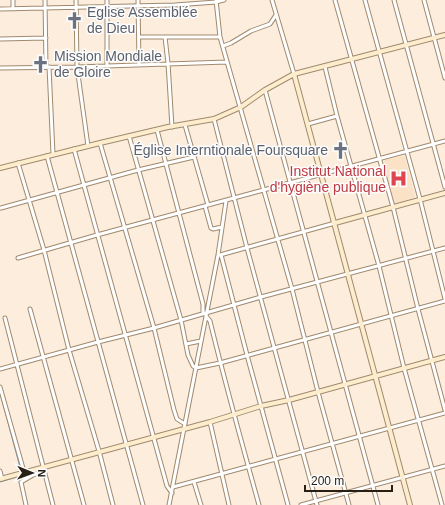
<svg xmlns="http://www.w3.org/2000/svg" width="445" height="505" font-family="Helvetica,sans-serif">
<rect width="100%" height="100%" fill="#fceddc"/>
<path fill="#fbe2c7" d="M403,156L405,157L415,197L394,204L383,163L385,160Z"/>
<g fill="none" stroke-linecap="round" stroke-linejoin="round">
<path stroke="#6c9fc1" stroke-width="1" d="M0,393L21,471
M0,482L20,476V474"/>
<defs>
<path id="street" d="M13,0V9
M45,0L46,67
M76,0L77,67L88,146
M138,0L139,64
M216,0L220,37L292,289L318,392L349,505
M272,0L294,74
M335,0L393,207L418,309L445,410
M365,0L420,199L445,299
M394,0L445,187
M424,0L445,78
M0,9L175,5L216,2L224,0
M139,37H220
M165,37L168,63L172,127
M0,39L46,38
M223,46L231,43L251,31L270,24L276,15
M107,66V0
M49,67L53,154
M325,67L337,116L379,266L404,368L442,505
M0,68L77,67L227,62
M265,90L378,505
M214,119L247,248L317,505
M308,124L337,116
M185,125L208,205
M157,130L203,304V314
M129,136L181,320L188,355L193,366L196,368L220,363L445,301
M100,143L154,328L174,410L177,419L185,424
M74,149L167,486L172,493
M47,156L143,505
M18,163L44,250L69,350L99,451L113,505
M205,206L211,228L213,229L222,227
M1,208L138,170L194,157
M220,255L335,223
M221,255L247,355L288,505
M18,258L97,235L445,141
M30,309L84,505
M206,316L210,321C225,383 242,444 259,505
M5,318L53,505
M186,344L201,341
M0,369L98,342L154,328L261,297L445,248
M0,387L24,472
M210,422L229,505
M0,471L2,479
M194,482L201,505
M173,487L445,413
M26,505L21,482L33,475L44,471
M169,505L218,255L226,201
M301,505L445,466"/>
<path id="secondary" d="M294,74L410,505
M0,168L100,143L168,127L214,119L241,107L265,90L294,74L445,35
M335,223L445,193
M0,479L210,422L261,406L289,400L445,357"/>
</defs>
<use href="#street" stroke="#a08a6f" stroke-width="5"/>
<use href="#secondary" stroke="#a08a6f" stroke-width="6"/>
<use href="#street" stroke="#fff" stroke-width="3"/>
<use href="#secondary" stroke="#fdedcd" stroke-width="4"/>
</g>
<defs>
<symbol id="church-bare" viewBox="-9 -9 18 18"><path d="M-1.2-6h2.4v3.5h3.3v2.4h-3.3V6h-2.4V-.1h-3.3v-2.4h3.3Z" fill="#6b7280" stroke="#fdfdfd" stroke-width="2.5" paint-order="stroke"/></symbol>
<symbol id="hospital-bare" viewBox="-9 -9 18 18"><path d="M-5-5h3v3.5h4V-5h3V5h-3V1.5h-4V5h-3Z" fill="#e0444e" stroke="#fdfdfd" stroke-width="2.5" paint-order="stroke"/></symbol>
</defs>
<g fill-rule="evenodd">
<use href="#church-bare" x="62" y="8" width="25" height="25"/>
<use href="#church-bare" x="28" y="52" width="25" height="25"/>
<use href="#church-bare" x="328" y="138" width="25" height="25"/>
<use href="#hospital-bare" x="386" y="166" width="25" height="25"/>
</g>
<g text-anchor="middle" stroke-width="3" stroke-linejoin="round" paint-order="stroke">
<g font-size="14" fill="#5b616d" stroke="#fdfdfd" text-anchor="start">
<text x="87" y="17">Eglise Assemblée<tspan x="87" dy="16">de Dieu</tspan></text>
<text x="54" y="61">Mission Mondiale<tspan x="54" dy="16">de Gloire</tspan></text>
<text x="328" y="155" text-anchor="end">Église Interntionale Foursquare</text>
</g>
<g font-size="14" fill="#be3a42" stroke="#fdfdfd" text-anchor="end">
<text x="386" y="176">Institut National<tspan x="386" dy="16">d'hygiène publique</tspan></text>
</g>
</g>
<g transform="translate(32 473) rotate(91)" stroke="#fdfdfd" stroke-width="3" paint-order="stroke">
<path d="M0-3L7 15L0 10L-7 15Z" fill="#271e14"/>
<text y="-6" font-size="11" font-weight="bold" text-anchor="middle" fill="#271e14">N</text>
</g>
<path d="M305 485v6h87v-6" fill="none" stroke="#271e14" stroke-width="2"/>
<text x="311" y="485" font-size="12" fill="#271e14" stroke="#fdfdfd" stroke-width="3" paint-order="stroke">200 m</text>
</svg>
